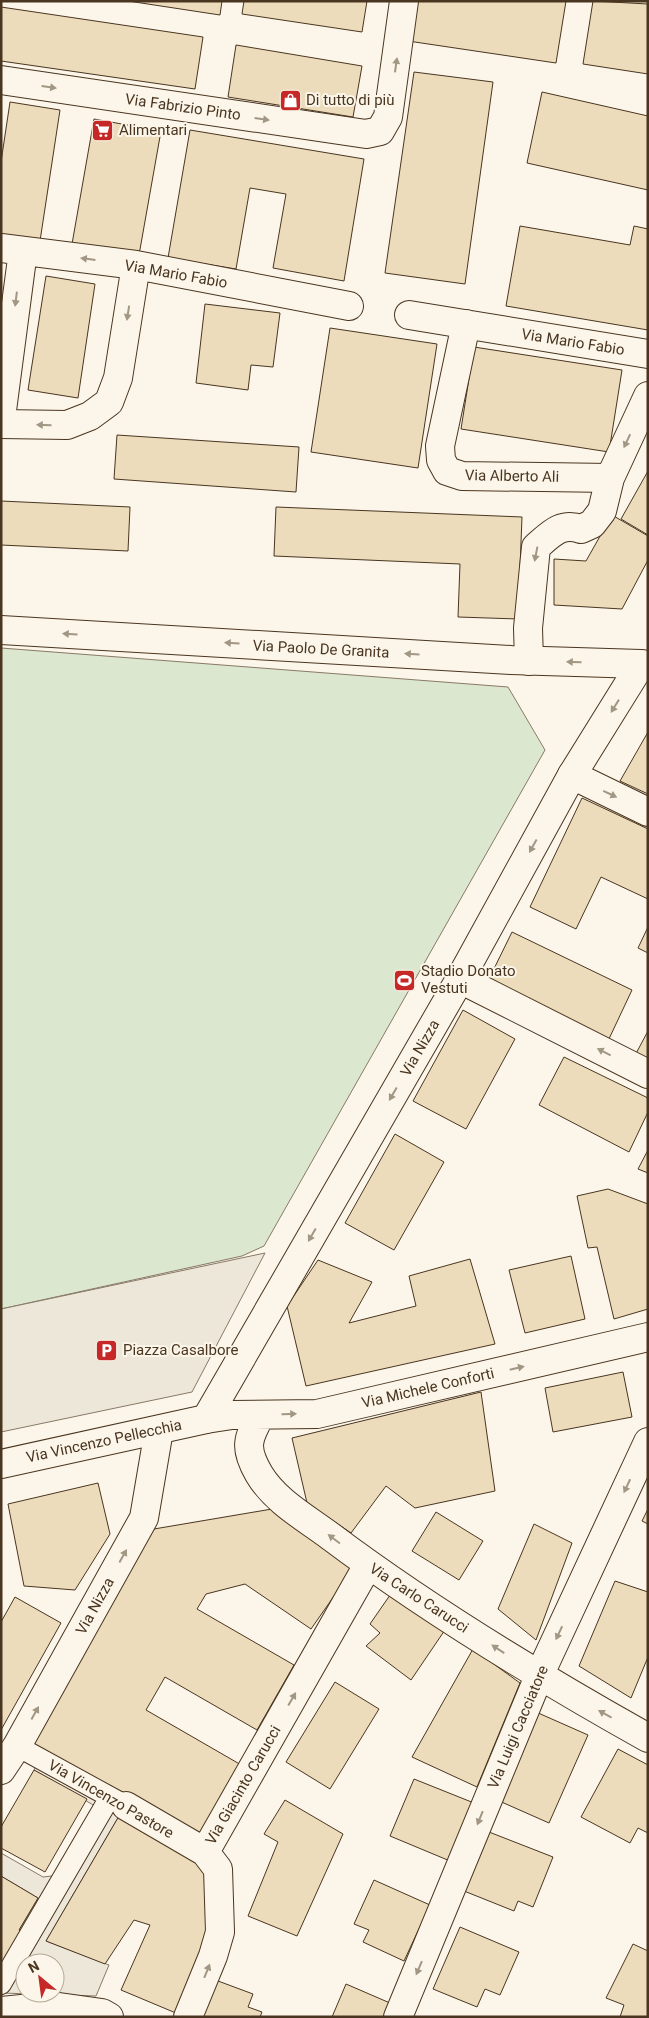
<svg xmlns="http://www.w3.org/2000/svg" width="649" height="2018" font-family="Roboto,sans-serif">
<rect width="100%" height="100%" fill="#fbf6e9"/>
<path fill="#dce7d0" stroke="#887966" d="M1,648L508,687L545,750L264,1246L242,1256L1,1309Z"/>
<path fill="#ede7d9" stroke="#887966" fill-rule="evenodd" d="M265,1253L192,1392L1,1432V1309Z
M39,1758L117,1797L119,1816L46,1941L109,1965L96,1996L1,1993L23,1933L19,1930L38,1898L1,1876V1853L43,1877L60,1875L100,1809L34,1770ZM25,1963H55V1993H25Z"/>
<path fill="#ecdcbc" stroke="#4a3520" d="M128,1H222L220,15Z
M244,1H367L362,32L242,14Z
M414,1H566L556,63L408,41Z
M593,1L648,4V74L583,64Z
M1,7L203,37L195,89L1,61Z
M236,45L362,66L353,117L228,97Z
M414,72L493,82L465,284L385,273Z
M542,92L648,116V190L527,163Z
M10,102L60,110L40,241L1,235V162Z
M94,119L161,131L139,255L72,244Z
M190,130L364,159L344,281L273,268L286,194L250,188L236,269L168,258Z
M520,226L630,245L634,226L648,229V330L506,306Z
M46,276L95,284L78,398L28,390Z
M205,304L280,313L273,367L251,365L248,390L196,383Z
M330,328L437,344L418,468L311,452Z
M474,347L622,370L609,452L461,429Z
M117,435L299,447L296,492L114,479Z
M648,471V535L621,519Z
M1,501L130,507L128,551L1,545Z
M276,507L522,517L518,619L458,617L460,564L274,556Z
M612,515L648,536V560L622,609L554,605V559L586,561Z
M648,732V794L620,781Z
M582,798L648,829V899L601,877L576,929L530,907Z
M648,927V953L638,948Z
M512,932L632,990L608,1041L487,983Z
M463,1010L515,1039L466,1129L413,1101Z
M648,1031V1068L632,1061Z
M564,1057L648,1098V1112L629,1152L539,1105Z
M395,1134L444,1162L394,1250L345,1223Z
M648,1150V1173L638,1169Z
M608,1189L648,1204V1309L614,1319L597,1247L588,1248L577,1196Z
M571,1256L585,1319L525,1333L509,1270Z
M470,1259L495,1344L306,1386L287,1306L318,1260L372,1282L349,1323L416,1306L409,1276Z
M623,1372L632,1417L553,1432L545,1388Z
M481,1392L495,1491L415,1508L386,1486L351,1533L307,1503L292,1438Z
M98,1483L110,1534L75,1590L24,1586L8,1504Z
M272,1509L355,1566L311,1629L245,1584L206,1594L197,1609L294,1665L257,1730L165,1677L146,1710L243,1766L198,1844L29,1747L154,1529Z
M648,1509V1524L642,1521Z
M436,1512L483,1541L459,1580L412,1551Z
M534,1524L572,1543L536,1640L498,1609Z
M615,1581L648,1592V1657L631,1698L579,1666Z
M397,1585L449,1624L411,1680L366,1646L380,1633L370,1624Z
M15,1597L61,1623L1,1730V1622Z
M473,1649L520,1683L477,1787L412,1757Z
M335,1682L379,1709L330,1789L286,1762Z
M536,1712L588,1735L549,1823L497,1800Z
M618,1749L648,1765V1833L638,1828L630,1843L581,1817Z
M34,1770L87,1799L45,1872L1,1848V1827Z
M414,1779L474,1803L450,1861L390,1836Z
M285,1800L343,1834L297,1936L248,1916L278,1842L264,1834Z
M119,1816L205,1859L214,1936L183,2016L121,1990L150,1925L134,1920L105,1964L46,1941Z
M489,1832L553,1857L533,1907L518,1901L514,1911L464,1891Z
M1,1876L38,1898L19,1930L23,1933L1,1970Z
M374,1880L430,1905L404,1961L363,1942L369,1930L354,1924Z
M460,1927L519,1952L500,1995L485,1989L477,2007L433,1989Z
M633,1944L648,1951V2017H620L624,2005L606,1998Z
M210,1978L253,1994L248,2007L262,2012L260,2017H196Z
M346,1984L390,2003L384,2017H332Z"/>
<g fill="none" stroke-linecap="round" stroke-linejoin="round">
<defs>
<path id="pedestrian" d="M17,1746L121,1803
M1,1984L110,1797"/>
<path id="minor" d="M1,80L366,134L380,131L388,117L404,1
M1,248L136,265L349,306
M409,315L648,354
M466,324L440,446L441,460L447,471L462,476L610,478
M1,418L23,251
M1,424L67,425L90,416L109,402L118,378L136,265
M529,661L528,628L536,547C551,534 561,522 581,529L592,524L602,511L610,478L648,396
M572,775L648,812
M460,979L648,1074
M261,1415C247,1439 244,1448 259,1474C275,1501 306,1518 330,1536C430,1611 539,1677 648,1738
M206,1419L232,1415L317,1414L648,1337
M1,1770L17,1746L144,1518L159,1430
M126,1806L205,1852
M1,2011L52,2006L102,2013L109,2017
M188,2017L213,1956L220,1932L218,1869L205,1852L368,1565
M398,2017L539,1676L648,1442"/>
<path id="tertiary" d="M1,630L511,660L641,664"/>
<path id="secondary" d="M1,1464L206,1419L460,979L572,775L641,664L648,665"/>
</defs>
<use href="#pedestrian" stroke="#4a3520" stroke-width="22"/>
<use href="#minor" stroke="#4a3520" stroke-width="30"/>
<use href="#tertiary" stroke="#4a3520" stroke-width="30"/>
<use href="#secondary" stroke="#4a3520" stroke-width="30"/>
<use href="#pedestrian" stroke="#fbf6e9" stroke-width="20"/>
<use href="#minor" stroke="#fbf6e9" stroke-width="28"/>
<use href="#tertiary" stroke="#fbf6e9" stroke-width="28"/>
<use href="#secondary" stroke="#fbf6e9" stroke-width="28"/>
</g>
<defs><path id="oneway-solid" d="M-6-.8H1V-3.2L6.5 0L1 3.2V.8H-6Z" transform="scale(1.25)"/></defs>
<g fill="#a29684">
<use href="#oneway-solid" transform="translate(396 65) rotate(-82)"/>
<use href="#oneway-solid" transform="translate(49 87) rotate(8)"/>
<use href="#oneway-solid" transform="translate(262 119) rotate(8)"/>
<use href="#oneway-solid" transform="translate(88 259) rotate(-173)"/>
<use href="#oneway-solid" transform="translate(16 299) rotate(97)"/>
<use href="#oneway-solid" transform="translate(128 313) rotate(99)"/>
<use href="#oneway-solid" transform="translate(44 425) rotate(-179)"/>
<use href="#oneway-solid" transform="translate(627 441) rotate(115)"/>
<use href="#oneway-solid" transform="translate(536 554) rotate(101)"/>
<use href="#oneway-solid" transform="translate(70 634) rotate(-177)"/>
<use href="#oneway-solid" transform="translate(232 643) rotate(-177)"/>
<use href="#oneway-solid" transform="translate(412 654) rotate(-177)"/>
<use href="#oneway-solid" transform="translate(574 662) rotate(-178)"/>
<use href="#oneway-solid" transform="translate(615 706) rotate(122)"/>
<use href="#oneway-solid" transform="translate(610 794) rotate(25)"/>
<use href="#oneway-solid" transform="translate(533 846) rotate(119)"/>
<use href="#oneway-solid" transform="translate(604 1052) rotate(-153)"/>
<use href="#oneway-solid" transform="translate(393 1094) rotate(120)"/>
<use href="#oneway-solid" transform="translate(312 1235) rotate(120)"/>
<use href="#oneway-solid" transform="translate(517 1368) rotate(-13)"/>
<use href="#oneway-solid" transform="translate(289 1414) rotate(-1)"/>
<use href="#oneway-solid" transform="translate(627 1486) rotate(115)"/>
<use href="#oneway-solid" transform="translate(334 1539) rotate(-143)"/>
<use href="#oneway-solid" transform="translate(123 1556) rotate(-61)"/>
<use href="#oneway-solid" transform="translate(559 1633) rotate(115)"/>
<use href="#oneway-solid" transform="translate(498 1649) rotate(-147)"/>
<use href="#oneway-solid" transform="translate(292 1699) rotate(-60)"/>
<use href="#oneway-solid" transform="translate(35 1713) rotate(-61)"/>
<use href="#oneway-solid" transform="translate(605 1714) rotate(-151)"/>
<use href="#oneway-solid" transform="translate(480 1818) rotate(112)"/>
<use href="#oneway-solid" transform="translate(419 1968) rotate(113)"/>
<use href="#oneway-solid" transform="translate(207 1971) rotate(-68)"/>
</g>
<defs>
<symbol id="shop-square" viewBox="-11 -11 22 22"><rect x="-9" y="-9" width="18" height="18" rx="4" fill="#c62828" stroke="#fbf6e9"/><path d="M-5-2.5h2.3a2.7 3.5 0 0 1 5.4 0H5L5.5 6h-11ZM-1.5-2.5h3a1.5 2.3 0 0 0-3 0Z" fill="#fff"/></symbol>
<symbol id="supermarket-square" viewBox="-11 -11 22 22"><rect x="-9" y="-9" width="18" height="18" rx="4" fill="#c62828" stroke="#fbf6e9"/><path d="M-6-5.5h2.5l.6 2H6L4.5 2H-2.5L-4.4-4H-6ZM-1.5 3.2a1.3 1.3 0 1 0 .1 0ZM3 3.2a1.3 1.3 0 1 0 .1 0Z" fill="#fff"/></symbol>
<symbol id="stadium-square" viewBox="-11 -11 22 22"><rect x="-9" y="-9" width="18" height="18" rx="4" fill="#c62828" stroke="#fbf6e9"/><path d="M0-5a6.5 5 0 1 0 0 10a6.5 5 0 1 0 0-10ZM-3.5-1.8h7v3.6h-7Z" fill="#fff"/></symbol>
<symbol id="parking-square" viewBox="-11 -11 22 22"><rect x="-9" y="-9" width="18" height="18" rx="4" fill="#c62828" stroke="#fbf6e9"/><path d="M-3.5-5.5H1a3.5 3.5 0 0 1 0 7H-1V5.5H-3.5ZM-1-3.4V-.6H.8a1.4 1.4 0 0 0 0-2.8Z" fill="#fff"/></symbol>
</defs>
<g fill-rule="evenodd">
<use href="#shop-square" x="278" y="88" width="25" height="25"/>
<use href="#supermarket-square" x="90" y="118" width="25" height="25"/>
<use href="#stadium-square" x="392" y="968" width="25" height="25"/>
<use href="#parking-square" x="94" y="1338" width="25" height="25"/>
</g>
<g text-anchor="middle" stroke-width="4" stroke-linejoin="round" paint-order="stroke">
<g font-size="15" fill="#4a3520" stroke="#fbf6e9" text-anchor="start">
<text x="306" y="105">Di tutto di più</text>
<text x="119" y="135">Alimentari</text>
<text x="421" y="976">Stadio Donato<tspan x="421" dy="17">Vestuti</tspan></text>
<text x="123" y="1355">Piazza Casalbore</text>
</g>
<g font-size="15" fill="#4a3520" stroke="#fbf6e9">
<text transform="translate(183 107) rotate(8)" y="5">Via Fabrizio Pinto</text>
<text transform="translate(176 274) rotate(10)" y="5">Via Mario Fabio</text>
<text transform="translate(573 342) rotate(9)" y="5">Via Mario Fabio</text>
<text transform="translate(512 476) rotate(1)" y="5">Via Alberto Ali</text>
<text transform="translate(321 649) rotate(3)" y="5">Via Paolo De Granita</text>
<text transform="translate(420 1048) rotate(-60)" y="5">Via Nizza</text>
<text transform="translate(428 1388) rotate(-13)" y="5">Via Michele Conforti</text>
<text transform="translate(104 1441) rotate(-12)" y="5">Via Vincenzo Pellecchia</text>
<text transform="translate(419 1598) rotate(33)" y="5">Via Carlo Carucci</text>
<text transform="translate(95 1606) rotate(-61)" y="5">Via Nizza</text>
<text transform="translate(518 1727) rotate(-67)" y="5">Via Luigi Cacciatore</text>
<text transform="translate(243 1785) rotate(-60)" y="5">Via Giacinto Carucci</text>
<text transform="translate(111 1799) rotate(30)" y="5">Via Vincenzo Pastore</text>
</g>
</g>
<rect width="649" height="2018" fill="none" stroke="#4a3520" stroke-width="5"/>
<g transform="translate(40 1978) rotate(331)"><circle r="24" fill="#fbf6e9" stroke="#b4a999"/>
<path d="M0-4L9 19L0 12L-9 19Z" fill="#c62828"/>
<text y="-8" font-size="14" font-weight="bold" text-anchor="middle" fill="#4a3520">N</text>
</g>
</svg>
